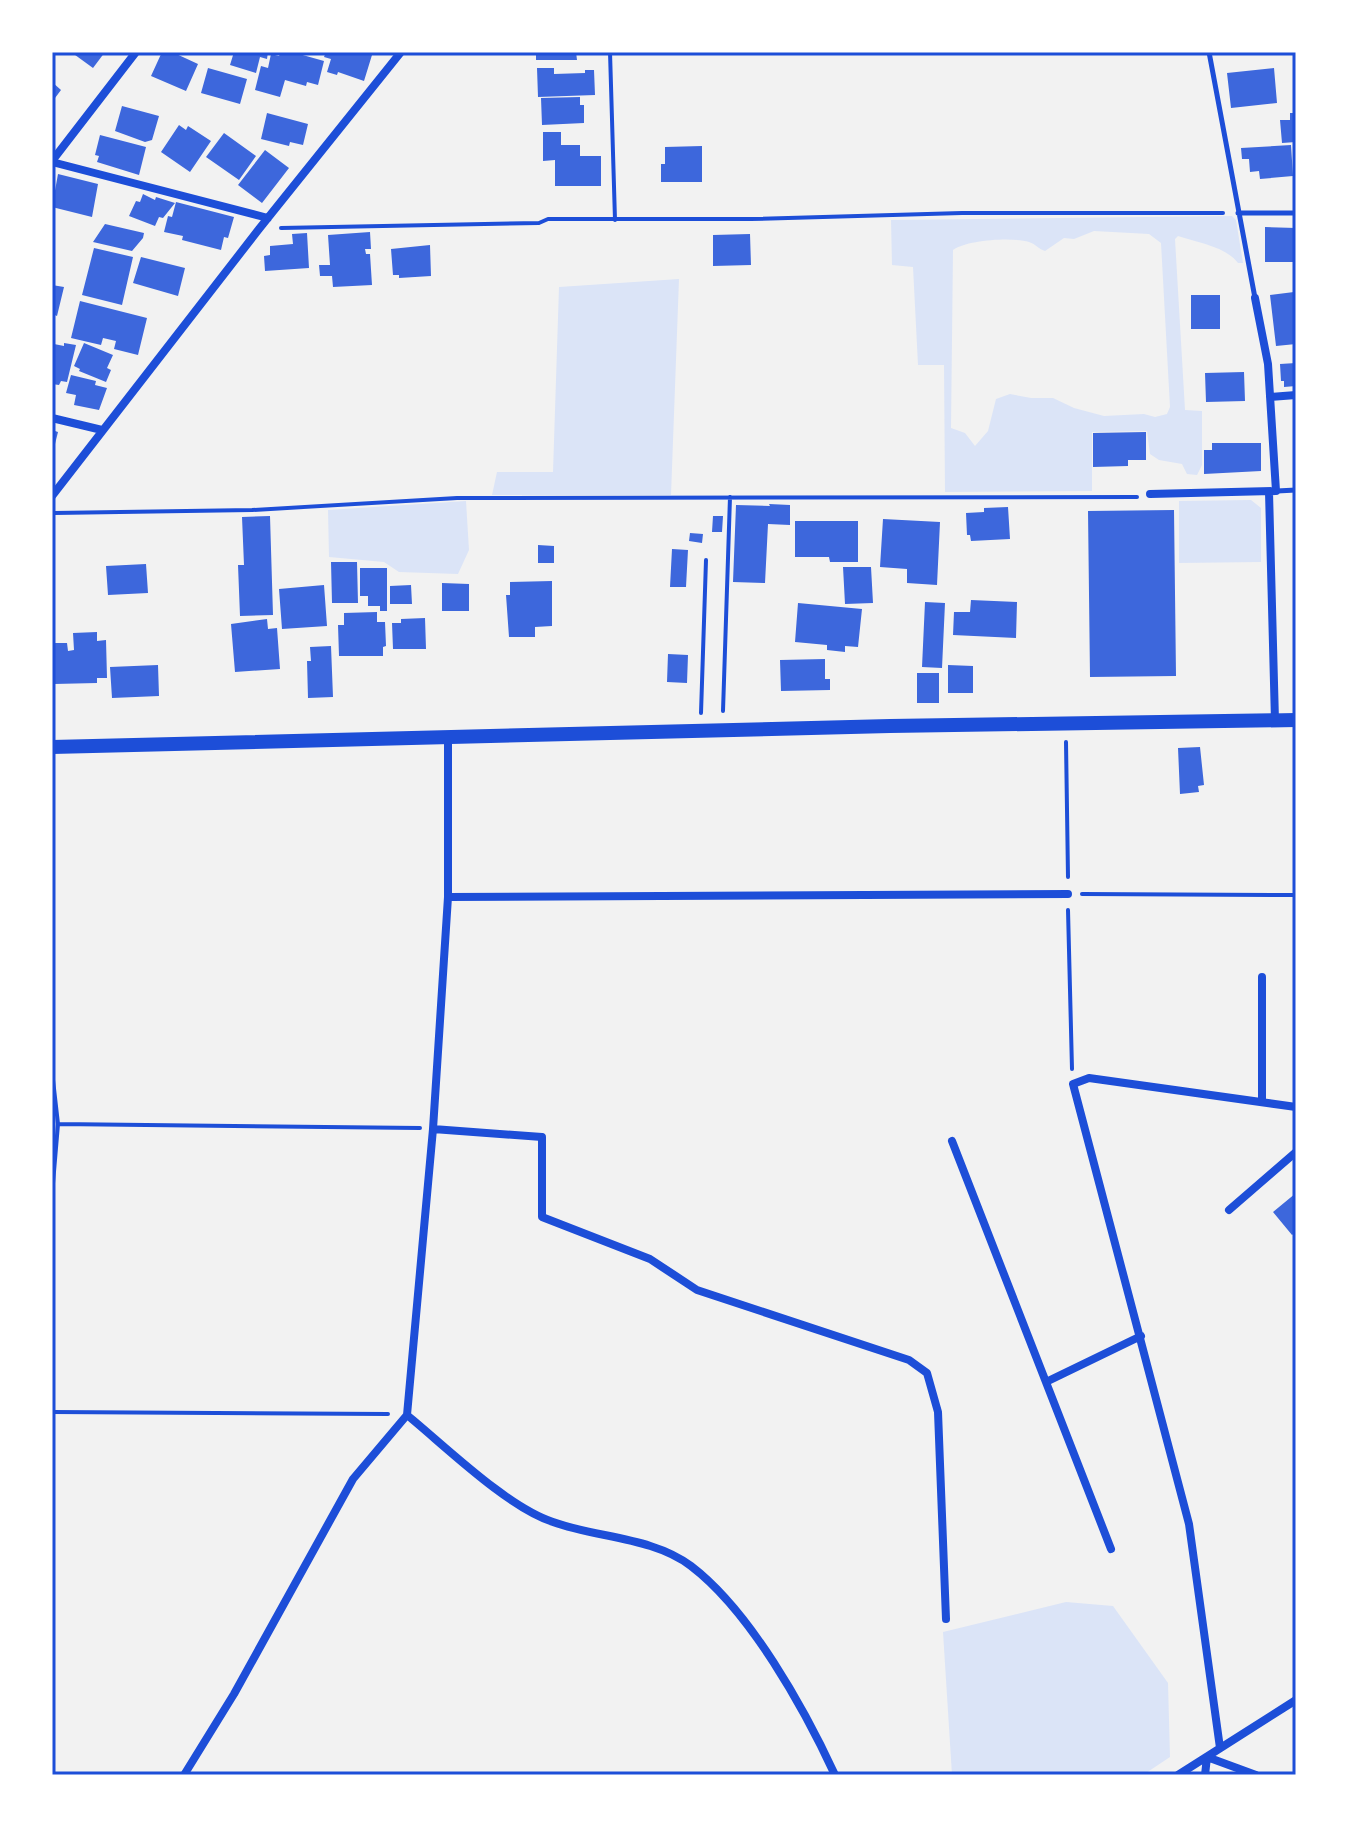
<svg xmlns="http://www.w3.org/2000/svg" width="1348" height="1827" font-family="'Fira Sans',sans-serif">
<rect width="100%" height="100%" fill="#f2f2f2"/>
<path fill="#dbe4f7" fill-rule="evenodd" d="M1232,216L1236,220L1243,263H1238C1225,246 1198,243 1178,236L1175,239L1185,410L1202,411V465L1197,475L1187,474L1182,464L1159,460L1150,454L1147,431L1092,432V491L945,492L944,365H918L913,267L892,265L891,220ZM1094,231L1149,234L1161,243L1170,407L1167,414L1155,417L1144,414L1104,416L1074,408L1053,398H1031L1010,394L996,399L988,431L975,446L965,433L951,428L953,250C967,240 1012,237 1029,242C1036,244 1038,249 1045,251L1064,238L1074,239Z
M679,279L671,495H492L497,472H553L559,287Z
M1251,500L1261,508V562L1179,563V501Z
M466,501L469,550L458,574L399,572L384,562L329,557L328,510Z
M1066,1602L1113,1606L1168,1683L1170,1757L1143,1775H952L943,1632Z"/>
<path fill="#3d67dc" d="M71,52H105L93,68Z
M162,52H172L198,64L186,91L151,76Z
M234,52H268L267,59L260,57L256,73L230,65Z
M281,52H292L324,61L318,85L307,82L306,86L285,80L280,97L255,90L261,66L268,68L271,54L279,56Z
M326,52H362L372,55L364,81L338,72L337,75L327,72L331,59L324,57Z
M536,52H576L577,60H536Z
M208,68L247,79L240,104L201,93Z
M537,68H554V74L585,73V70H594L595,95L538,97Z
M1274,68L1277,103L1231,108L1227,73Z
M52,82L61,90L52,102Z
M580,97V105H584V123L542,125L541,98Z
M122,106L159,116L152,140L145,142L115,131Z
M267,113L308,124L303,145L290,142L289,146L261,139Z
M1290,113H1296V142L1282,143L1280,120H1290Z
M179,125L186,130L188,126L211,141L190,172L161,152Z
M543,132H561V145H580V156H601V186H555V160L543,161Z
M224,133L256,156L239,180L206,157Z
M100,135L146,147L139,175L97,162L99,156L95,155Z
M1291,145L1293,176L1260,179L1259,171L1250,172L1249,159H1242L1241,148Z
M702,146V182H661V164H665V147Z
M265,150L289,168L262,203L238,185Z
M58,174L98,184L92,217L52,207Z
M143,194L155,200L156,197L175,203L163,218L159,217L155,226L129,216L136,201L140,202Z
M176,202L234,217L228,238L224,237L221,250L182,240L183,236L164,232L168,216L172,217Z
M105,224L144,233L143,238L132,251L93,242Z
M1265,227L1296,228V262H1265Z
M370,232L371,249H365L366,254H370L372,285L333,287L332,276H320L319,265H330L328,235Z
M307,233L309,268L265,271L264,256L270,255V246L293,244L292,234Z
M750,234L751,265L713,266V235Z
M430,245L431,276L399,278V275H393L391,249Z
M94,248L133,257L122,305L82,295Z
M141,257L185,268L178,296L133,283Z
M52,285L64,287L57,316L52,314Z
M1294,292L1296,297V344L1276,346L1270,295Z
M1191,295H1220V329H1191Z
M80,301L147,318L138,355L114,349L116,341L103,338L101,345L71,338Z
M64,343L76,345L67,382L61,381L59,385L52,384V352L54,344L64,346Z
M84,343L113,355L107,368L111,370L106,382L79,371L80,369L74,366Z
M1296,363V386L1284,387V381H1281L1280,364Z
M1244,372L1245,401L1206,402L1205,373Z
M71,375L96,381L95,385L107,388L99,410L74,405L76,395L66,393Z
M52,430L58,432L53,452H52Z
M1146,432V460H1128V466L1093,467V433Z
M1212,443H1261V471L1204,474V450H1212Z
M769,504L790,505V525L768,524L765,583L733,582L736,505L770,506Z
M1008,507L1010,539L971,541L970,535H967L966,513L984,512V508Z
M1174,510L1176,676L1090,677L1088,511Z
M270,516L273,615L240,616L238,565H244L242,517Z
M713,516H723L722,532H712Z
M883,519L940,522L937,585L907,583V569L880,567Z
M795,521H858V562H830L829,557H795Z
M690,533L703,534L702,543L689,541Z
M538,545L554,546V563H538Z
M672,549L688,550L686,587H670Z
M331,562H357L358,603H332Z
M146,564L148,593L108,595L106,566Z
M843,567H871L873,603L845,604Z
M360,568H387V611H380V606H368V596H360Z
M552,581V626L535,627V637H509L506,595H510V582Z
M442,583L469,584V611H442Z
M324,585L327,626L282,629L279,589Z
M411,585L412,604H390V586Z
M971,600L1017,602L1016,638L953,635L954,612H970Z
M925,602L945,603L942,668L922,667Z
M798,603L862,609L858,647L845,646V652L827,650V645L795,642Z
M377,612V622H385L386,646L383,647V656H339L338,625H344V613Z
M425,618L426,649H393L392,623H401V619Z
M267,619L268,629L277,628L280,669L235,672L231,624Z
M97,632V641L106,640L107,678H97V683L54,684L53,643H67L68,651L74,650L73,633Z
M331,646L333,697L308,698L307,661H311L310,647Z
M668,654L688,655L687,683L667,682Z
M825,659V679H830V690L781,691L780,660Z
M158,665L159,696L112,698L110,667Z
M948,665L973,666V693H948Z
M917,673H939V703H917Z
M1200,747L1204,785L1198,786L1199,792L1180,794L1178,748Z
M1296,1193V1232L1292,1235L1273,1212Z"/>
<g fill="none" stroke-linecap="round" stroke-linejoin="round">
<path stroke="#1d4ed8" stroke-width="4" d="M610,52L615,220
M281,228L539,223L548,219H751L962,213H1223
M54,513L252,510L457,498L1137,497
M723,711L730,497
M701,713L706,560
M1066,742L1068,877
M1082,894L1296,895
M1068,910L1072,1069
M52,1071L58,1124L52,1195
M58,1124L420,1128
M52,1412L388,1414"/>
<path stroke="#1d4ed8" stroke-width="5" d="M1209,52L1255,298
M1238,213H1296
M1277,491L1296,490"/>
<path stroke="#1d4ed8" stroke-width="8" d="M52,161L136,52
M52,162L268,218
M1270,397L1296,395
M52,418L102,430
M1269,492L1275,721
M1150,494L1276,491L1268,364L1255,298
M52,496L259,229L401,52
M448,897L1068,894
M1262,977V1100
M433,1129L542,1137V1217L650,1259L697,1290L909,1360L927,1373L938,1412L946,1619
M952,1141L1111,1549
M1229,1210L1296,1152
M1046,1382L1141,1336
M407,1415C445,1446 507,1507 553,1522C597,1538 653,1537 691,1566C750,1611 804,1708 835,1775
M1220,1748L1189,1524L1073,1084L1089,1078L1296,1107
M184,1775L234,1694L353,1479L407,1415L433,1129L448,897V737
M1178,1775L1296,1700
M1205,1775L1207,1757L1256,1775"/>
<path stroke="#1d4ed8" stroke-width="14" d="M52,747L890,726L1296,720"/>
</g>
<rect width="1348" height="1827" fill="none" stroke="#ffffff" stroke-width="108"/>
<rect x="54" y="54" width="1240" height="1719" fill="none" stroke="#1d4ed8" stroke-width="3"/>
</svg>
